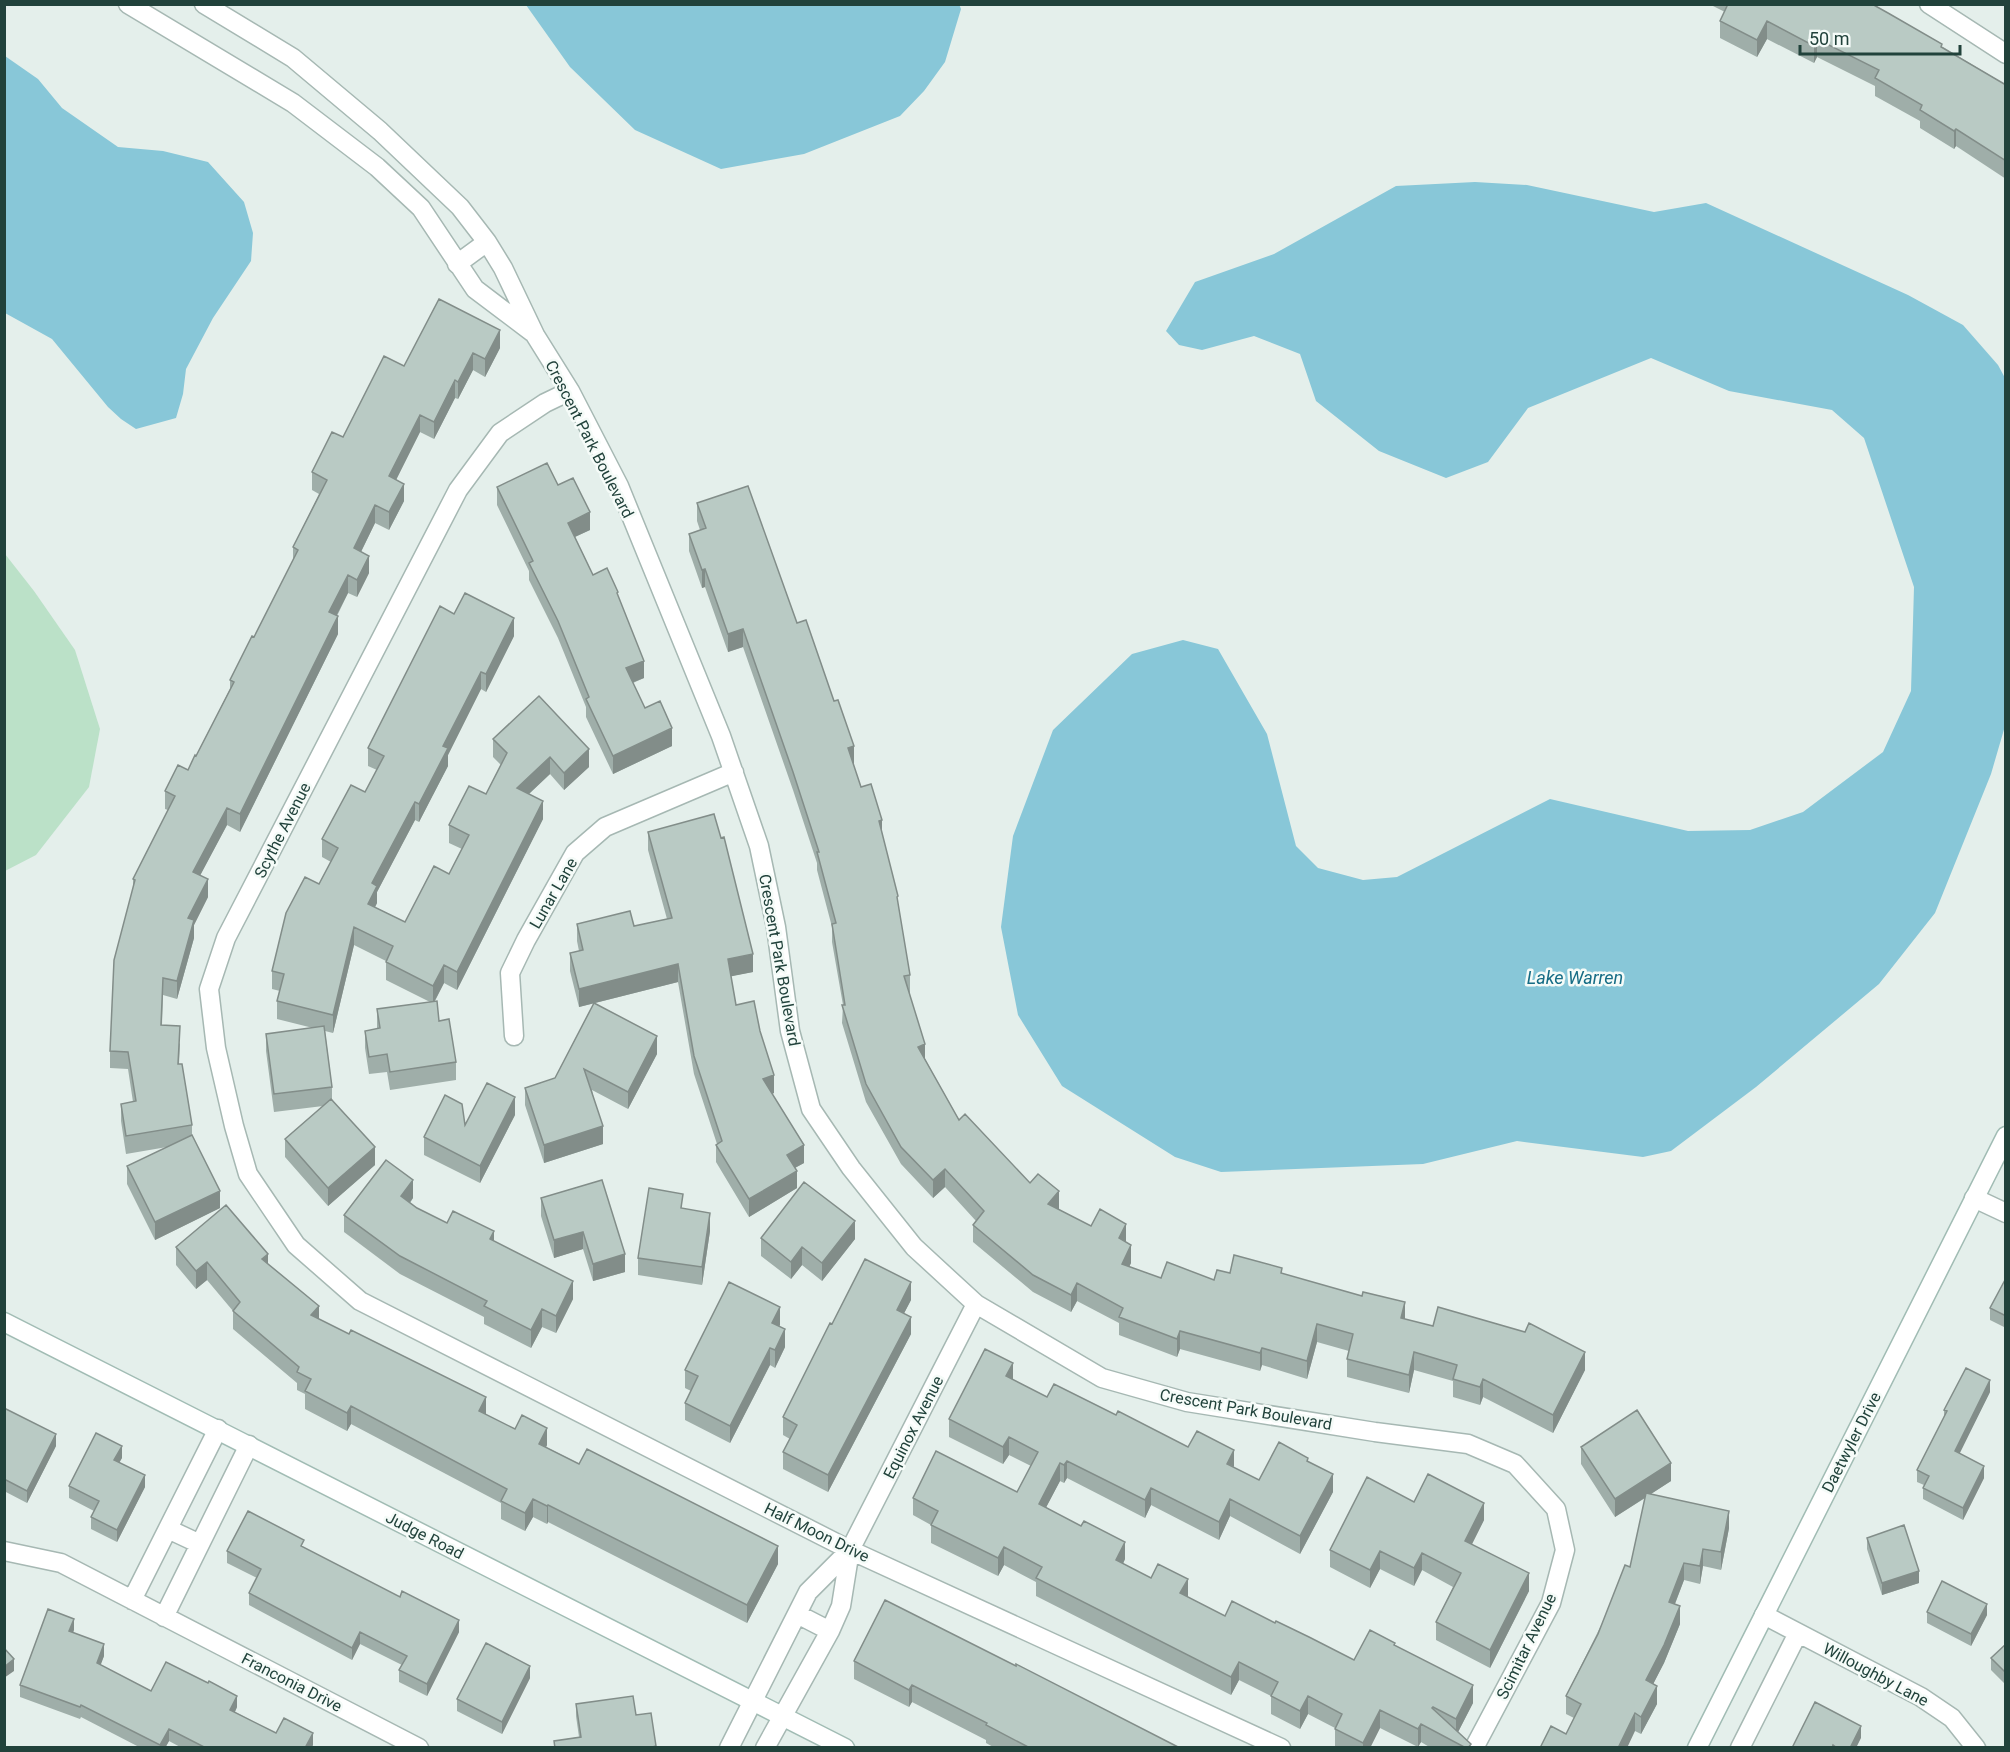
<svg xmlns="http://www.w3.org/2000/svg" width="2010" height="1752" font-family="Roboto,sans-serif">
<rect width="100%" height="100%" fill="#e4efeb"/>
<path fill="#bbe1c8" d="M5,554L34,591L75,650L100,729L89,787L36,855L5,871Z"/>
<path fill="#88c7d8" d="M959,4L961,9L945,62L924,91L900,116L804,154L721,169L635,130L570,67L526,5Z
M5,56L38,79L62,108L118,147L163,151L208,162L244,202L253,233L251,261L213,318L186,369L183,394L176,418L136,429L121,419L108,407L52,339L5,313Z
M1475,182L1527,185L1654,212L1706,203L1908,295L1963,325L1998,365L2005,378V726L1991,774L1935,913L1879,984L1756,1087L1671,1151L1643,1157L1517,1141L1423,1164L1221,1172L1175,1157L1062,1086L1018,1015L1001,927L1013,836L1053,730L1132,654L1183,640L1218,649L1267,734L1296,846L1318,868L1363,880L1397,877L1550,799L1688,831L1750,830L1803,812L1883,752L1911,691L1914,587L1864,438L1832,410L1729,391L1651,358L1528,408L1488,462L1446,478L1379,451L1316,401L1300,354L1254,336L1202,350L1179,345L1166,331L1195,282L1274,254L1396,186Z"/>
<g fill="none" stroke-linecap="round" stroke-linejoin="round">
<defs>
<path id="street" d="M128,4L293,103L377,167L421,208L475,289L532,332
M204,4L293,58L380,131L460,207L487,242L503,268L535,335L570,391L619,486L721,736L759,846L776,927L790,1031L811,1109L851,1168L914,1247L976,1304L1102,1378L1187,1402L1375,1432L1468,1444L1515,1464L1556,1509L1565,1550L1551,1603L1474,1748
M1929,4L2006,54
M457,264L487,242
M570,391L545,403L500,433L458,490L226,938L209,989L216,1048L234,1126L248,1174L296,1245L360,1301L850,1550L1281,1748
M514,1036L510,973L526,940L575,853L605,827L734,772
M1974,1198L2006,1213
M168,1529L200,1544
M4,1551L61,1563L419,1748
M132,1600L218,1429
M797,1614L830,1631
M1764,1615L1921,1697L1952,1718L1976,1748
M164,1617L249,1445
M729,1748L808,1592L850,1550L976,1304
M765,1748L830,1631L841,1606L850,1550
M1740,1748L1798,1633"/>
<path id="secondary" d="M4,1322L845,1748
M1697,1748L2006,1136"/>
</defs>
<use href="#street" stroke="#a6b8b3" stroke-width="21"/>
<use href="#secondary" stroke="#a1bcb4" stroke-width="21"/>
<use href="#street" stroke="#fff" stroke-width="18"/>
<use href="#secondary" stroke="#fff" stroke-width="18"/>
</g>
<path fill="#9faea9" d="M1709,4H1872L2006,85V179L1956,146L1954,149L1920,128V121L1875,96V86L1817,57L1814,63L1767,39L1757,57L1720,38V21L1725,12Z
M500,348L485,377L473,370L458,399L455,398L434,439L420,432L396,480L404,501L389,530L375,523L361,552L369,573L357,597L348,593L337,616L338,634L240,832L227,825L200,875L208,897L194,925V938L177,999L163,995L162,1025L180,1044L179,1064L192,1125V1135L220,1208L155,1240L127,1184V1166L167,1147L126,1154L121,1121V1104L133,1102L128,1069L110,1068V1051L133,890V879L168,810L165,809V791L188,770L196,756L230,689V680L254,637L293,561V547L319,494L312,490V472L404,366Z
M558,485L590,530L575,537L593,575L618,597L644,678L633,683L645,708L672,746L613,774L586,717V707L558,638L529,580V571L497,505V487Z
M697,503L797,623L854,764H853L861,787L882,835L898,907L910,975V993H909L925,1059L959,1120L1058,1209L1091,1226L1126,1241V1242L1131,1263L1129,1267L1161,1278L1214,1280L1230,1273L1282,1274L1405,1319L1585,1370L1553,1433L1483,1397L1480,1405L1453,1397V1381L1414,1370L1409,1393L1347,1377V1359L1349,1351L1317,1342L1307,1379L1262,1365L1260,1371L1180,1349L1177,1357L1119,1335V1323L1077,1301L1071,1312L1033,1292L973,1242V1225L976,1221L945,1187L933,1198L901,1164L866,1102L842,1023L843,1005L832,942V927L817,870V863L793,790L743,647L728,652L705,587L702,588L689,551V534L700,530L697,521Z
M454,614L514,636L486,692L481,689L448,755V766L419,822L415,820L377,892V903L375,907L405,922L449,874L462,849L449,843V825L486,794L501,765L493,757V739L589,767L564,790L550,774L529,794L543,819L457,990L444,983L435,1001L439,1021L456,1062V1080L390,1090L387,1072L369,1074L365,1048V1031L377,1029V1009L430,1002L386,980V961L354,945L333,1033L325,1031L332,1087V1099L375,1165L328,1206L285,1157V1139L323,1106L274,1112L266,1051V1034L313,1028L277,1019V1001L280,991L272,989V971L331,862L322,857V839L365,792L377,770L368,766V748Z
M648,832L753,972L731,976L736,1005L760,1031L774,1093L772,1094L804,1163L795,1168L797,1188L749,1217L716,1162V1145L717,1144L694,1074L678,982L579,1007L570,971V953L579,951L577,941V924L634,926L667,919L648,850Z
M594,1003L657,1054L628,1109L592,1090L603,1144L544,1163L525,1105V1088L555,1078Z
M515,1115L480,1183L424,1155V1137Z
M602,1180L625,1272L593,1281L583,1249L554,1258L541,1216V1198Z
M413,1198L410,1203L417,1208L447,1223L494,1241L573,1299L556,1333L542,1327L531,1348L484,1324V1317L400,1274L344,1232V1215Z
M683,1209L710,1231L702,1285L638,1275V1258Z
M761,1238L855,1239L822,1281L802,1265L791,1279L761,1256Z
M176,1247L268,1264L319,1319L486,1415L547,1445L546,1447L778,1564L747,1623L548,1522L547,1524L533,1517L525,1531L501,1519V1503L351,1424L347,1431L305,1409V1394L297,1390V1383L233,1329V1311L207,1280L196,1289L176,1265Z
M2006,1278V1328L1990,1320V1308Z
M911,1300L904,1313L911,1334L828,1492L783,1469V1452L790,1439L783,1435V1417L832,1324Z
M780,1325L779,1326L785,1347L775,1368L770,1365L730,1443L685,1420V1403L691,1391L685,1388V1370Z
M1013,1380L1047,1397L1116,1415L1234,1468L1259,1480L1308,1461L1333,1492L1300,1554L1230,1516L1219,1540L1151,1505L1145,1518L1067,1478L1064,1483L1060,1481L1046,1507L1125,1559L1123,1564L1225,1616L1275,1623L1354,1660L1395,1645L1473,1703L1458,1732L1471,1748H1431L1421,1742L1418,1747L1380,1728L1370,1748H1337L1335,1746V1728L1308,1714L1300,1729L1271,1714V1696L1239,1680L1231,1695L1036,1596V1582L1004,1565L998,1576L931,1543V1525L913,1515V1498L1017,1492L1031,1466L1009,1455L1003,1464L949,1437V1419Z
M1990,1392L1959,1453L1984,1478L1963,1520L1923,1499V1488L1924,1485L1917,1482V1470L1944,1417V1410Z
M4,1408L56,1446L27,1503L4,1491Z
M1581,1447L1671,1481L1651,1494L1729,1528L1721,1570L1703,1566L1700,1584L1684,1580L1675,1604L1680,1624L1664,1663L1653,1684L1657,1704L1641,1734L1635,1731L1566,1734L1574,1718L1566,1714V1696L1630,1567L1645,1498L1615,1517L1581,1464Z
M122,1458L119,1462L145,1487L117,1542L91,1529V1517L94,1511L69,1498V1486Z
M1414,1502L1484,1520L1472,1544L1529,1591L1490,1668L1436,1640V1622L1453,1587L1422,1570L1414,1586L1380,1569L1370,1588L1330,1567V1550Z
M1867,1538L1919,1583L1882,1595L1867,1549Z
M304,1548L459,1632L427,1696L399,1682V1670L402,1665L360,1644L352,1660L249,1605V1593L257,1578L227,1563V1551Z
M1927,1612L1987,1615L1971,1646L1927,1623Z
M74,1630L73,1632L104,1656L100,1665L151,1691L237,1707L235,1712L276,1733L313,1745L311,1748H182L169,1741L165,1748H141L81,1717L80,1719L20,1697V1685Z
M2006,1644V1685L1991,1670V1658Z
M854,1661L1180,1748H995L986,1743V1740L912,1702L909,1707L854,1679Z
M530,1678L502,1734L457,1711V1699Z
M576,1704L636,1715L651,1713L656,1748H554V1741L579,1737L576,1716Z"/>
<path fill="#828d89" d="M1767,21V39L1757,57V40Z
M1817,39V57L1814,63V46Z
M1956,129V146L1954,149V131Z
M500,330V348L485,377V359Z
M473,353V370L458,399V382Z
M455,380V398L434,439V422Z
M420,415V432L389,494V476Z
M404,484V501L389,530V512Z
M375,505V523L354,566V548Z
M590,512V530L568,540V523Z
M369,556V573L357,597V580Z
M705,569V587L702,588V570Z
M348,575V593L329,630V612Z
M338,616V634L240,832V814Z
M514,618V636L486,692V674Z
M743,629V647L728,652V634Z
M644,661V678L626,685V668Z
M481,672V689L448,755V766L419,822V804L443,746Z
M672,728V746L613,774V756Z
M854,746V764L848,766V748Z
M589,749V767L564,790V773Z
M550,757V774L517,805V788Z
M543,801V819L457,990V972Z
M415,802V820L377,892V903L368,921V904L372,883Z
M227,808V825L193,889V872Z
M882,820V837L879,821Z
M208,879V897L194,925V938L177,999V981L188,918Z
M354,927V945L333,1033V1015Z
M753,954V972L728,977V959Z
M678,964V982L579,1007V989Z
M444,965V983L433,1004V986Z
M657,1036V1054L628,1109V1092Z
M925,1044V1062L918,1047Z
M774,1075V1093L763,1097V1079Z
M515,1097V1115L480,1183V1166Z
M603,1126V1144L544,1163V1145Z
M804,1145V1163L787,1172V1155Z
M375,1147V1165L328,1206V1188Z
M945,1169V1187L933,1198V1180Z
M797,1171V1188L749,1217V1199Z
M413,1180V1198L401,1214V1196Z
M220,1191V1208L155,1240V1222Z
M1059,1191V1209L1048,1222V1204Z
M710,1213V1231L702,1285V1267Z
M855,1221V1239L822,1281V1263Z
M1126,1224V1241L1119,1256V1238Z
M494,1231V1249L490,1239Z
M583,1232V1249L554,1258V1240Z
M1131,1245V1263L1122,1281V1264Z
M802,1247V1265L791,1279V1262Z
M268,1254V1272L262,1259Z
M625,1254V1272L593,1281V1264Z
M207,1262V1280L196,1289V1271Z
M573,1281V1299L556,1333V1316Z
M911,1282V1300L897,1327V1310Z
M1077,1283V1301L1071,1312V1295Z
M1405,1302V1320L1401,1318Z
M319,1306V1324L311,1315Z
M780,1307V1325L772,1340V1323Z
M542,1309V1327L531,1348V1330Z
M911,1317V1334L828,1492V1475Z
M1317,1324V1342L1307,1379V1361Z
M785,1329V1347L775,1368V1350Z
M1180,1331V1349L1177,1357V1339Z
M770,1348V1365L730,1443V1426Z
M1262,1348V1365L1260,1371V1353Z
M1414,1352V1370L1409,1393V1375Z
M1585,1352V1370L1553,1433V1415Z
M1013,1363V1381L1006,1376Z
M1483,1379V1397L1480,1405V1387Z
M1990,1380V1392L1955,1463V1451Z
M486,1397V1415L479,1411Z
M351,1406V1424L347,1431V1413Z
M547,1428V1445L539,1461V1444Z
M56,1434V1446L27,1503V1491Z
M1009,1437V1455L1003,1464V1447Z
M122,1446V1458L114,1472V1460Z
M1234,1450V1467L1227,1464Z
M1067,1461V1478L1064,1483V1465Z
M1060,1463V1481L1039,1521V1504Z
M1671,1463V1481L1615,1517V1499Z
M1984,1466V1478L1963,1520V1508Z
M1333,1474V1492L1300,1554V1536Z
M145,1475V1487L117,1542V1530Z
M1151,1488V1505L1145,1518V1500Z
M533,1499V1517L525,1531V1513Z
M1230,1499V1516L1219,1540V1522Z
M1484,1503V1520L1465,1558V1541Z
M548,1505V1522L547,1524V1506Z
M1729,1511V1528L1721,1570V1552Z
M1125,1542V1559L1116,1578V1560Z
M778,1546V1564L747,1623V1605Z
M1004,1547V1565L998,1576V1558Z
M1703,1549V1566L1700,1584V1566Z
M1380,1551V1569L1370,1588V1570Z
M1422,1553V1570L1414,1586V1568Z
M1684,1563V1580L1669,1619V1602Z
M1919,1571V1583L1882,1595V1583Z
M1529,1573V1591L1490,1668V1650Z
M1188,1579V1597L1180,1593Z
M1987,1604V1615L1971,1646V1634Z
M1680,1606V1624L1664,1663L1646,1698V1680Z
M74,1619V1630L69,1643V1631Z
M459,1620V1632L427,1696V1684Z
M360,1632V1644L352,1660V1648Z
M104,1644V1656L97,1675V1663Z
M14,1659V1671L4,1678V1667Z
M1239,1662V1680L1231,1695V1677Z
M530,1666V1678L502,1734V1722Z
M912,1685V1702L909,1707V1690Z
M1473,1685V1703L1456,1736V1719Z
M1657,1686V1704L1641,1734V1717Z
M237,1696V1707L230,1722V1710Z
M1308,1696V1714L1300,1729V1711Z
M1380,1710V1728L1370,1748H1363V1743Z
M1635,1713V1731L1627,1748H1618Z
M1421,1724V1742L1418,1747V1729Z
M1861,1726V1738L1856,1748H1850Z
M169,1729V1741L165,1748H160V1745Z
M313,1733V1745L311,1748H305Z"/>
<path fill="#b9cac4" stroke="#828d89" stroke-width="1.5" d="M1728,4H1872L1888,13L1942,44L1941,47L2006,85V161L1956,129L1954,131L1920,110L1922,105L1875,78L1879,70L1817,39L1814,46L1767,21L1757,40L1720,21Z
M439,299L500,330L485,359L473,353L458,382L455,380L434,422L420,415L389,476L404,484L389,512L375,505L354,548L369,556L357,580L348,575L329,612L338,616L240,814L227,808L193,872L208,879L188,918L194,920L177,981L163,978L161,1025L180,1026L178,1064H182L192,1125L126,1136L121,1104L136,1101L128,1052L110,1051L114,960L135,880L133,879L175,796L165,791L178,765L188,770L195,755L196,756L234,682L230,680L252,636L254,637L298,550L293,547L327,480L312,472L332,432L343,437L384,356L404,366Z
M547,463L558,485L573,478L590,512L568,523L593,575L607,568L618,592L617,593L644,661L626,668L645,708L660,701L672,728L613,756L586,699L589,697L558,621L529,563L533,561L497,487Z
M748,486L797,623L806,620L834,701L838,700L854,746L848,748L861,787L871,784L882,820L879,821L898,896L897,897L910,975L904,976L925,1044L918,1047L959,1120L965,1114L1030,1183L1038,1174L1059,1191L1048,1204L1091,1226L1100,1209L1126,1224L1119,1238L1131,1245L1122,1264L1161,1278L1167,1262L1214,1280L1217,1270L1230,1273L1234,1255L1282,1268L1281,1273L1362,1296L1363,1292L1405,1302L1401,1318L1433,1326L1438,1307L1525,1332L1529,1323L1585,1352L1553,1415L1483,1379L1480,1387L1453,1379L1457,1365L1414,1352L1409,1375L1347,1359L1353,1334L1317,1324L1307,1361L1262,1348L1260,1353L1180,1331L1177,1339L1119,1317L1123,1308L1077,1283L1071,1295L1033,1275L973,1225L984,1211L945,1169L933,1180L901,1147L866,1084L842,1005H845L832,924L836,923L817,852H819L793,772L743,629L728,634L705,569L702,570L689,534L706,528L697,503Z
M465,593L514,618L486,674L481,672L443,746L448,748L419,804L415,802L372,883L377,886L368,904L405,922L434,866L449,874L469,835L449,825L469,786L486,794L507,753L493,739L539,696L589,749L564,773L550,757L517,788L543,801L457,972L444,965L433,986L386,962L393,946L354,927L333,1015L277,1001L284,974L272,971L286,913L305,877L319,884L338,848L322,839L351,785L365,792L384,756L368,748L440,606L454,614Z
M714,814L721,838L724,837L753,954L728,959L736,1005L754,1001L760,1031L774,1075L763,1079L804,1145L787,1155L797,1171L749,1199L716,1145L722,1141L694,1056L678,964L579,989L570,953L583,950L577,924L630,911L634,926L672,918L648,832Z
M437,1001L439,1021L449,1019L456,1062L390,1072L387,1054L369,1057L365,1031L380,1028L377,1009Z
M594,1003L657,1036L628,1092L584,1069L603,1126L544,1145L525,1088L555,1078Z
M324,1026L332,1087L274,1094L266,1034Z
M487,1083L515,1097L480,1166L424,1137L445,1095L462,1104L465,1125Z
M331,1099L375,1147L328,1188L285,1139Z
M192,1135L220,1191L155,1222L127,1166Z
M386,1160L413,1180L401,1196L417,1208L447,1223L453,1211L494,1231L490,1239L573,1281L556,1316L542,1309L531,1330L484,1306L487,1301L400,1256L344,1215Z
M602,1180L625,1254L593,1264L583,1232L554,1240L541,1198Z
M804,1182L855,1221L822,1263L802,1247L791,1262L761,1238Z
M649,1188L683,1194L681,1208L710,1213L702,1267L638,1258Z
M226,1205L268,1254L262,1259L319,1306L311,1315L349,1334L351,1330L486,1397L479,1411L515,1429L522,1415L547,1428L539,1444L579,1464L587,1449L778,1546L747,1605L548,1505L547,1506L533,1499L525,1513L501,1501L507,1489L351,1406L347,1413L305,1391L311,1379L297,1372L299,1367L233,1311L240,1302L207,1262L196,1271L176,1247Z
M865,1259L911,1282L897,1310L911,1317L828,1475L783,1452L797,1425L783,1417L830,1323L832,1324Z
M2006,1278V1316L1990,1308Z
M729,1282L780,1307L772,1323L785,1329L775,1350L770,1348L730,1426L685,1403L698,1376L685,1370Z
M985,1349L1013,1363L1006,1376L1047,1397L1054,1384L1116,1415L1118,1411L1188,1447L1197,1431L1234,1450L1227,1464L1259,1480L1279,1442L1308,1458L1307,1461L1333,1474L1300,1536L1230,1499L1219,1522L1151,1488L1145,1500L1067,1461L1064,1465L1060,1463L1039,1504L1081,1526L1084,1521L1125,1542L1116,1560L1151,1578L1158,1564L1188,1579L1180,1593L1225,1616L1232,1601L1275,1623L1276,1621L1309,1637L1354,1660L1370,1630L1395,1643L1394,1645L1473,1685L1456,1719L1433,1707L1432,1708L1471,1744L1468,1748H1466L1421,1724L1418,1729L1380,1710L1363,1743L1335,1729L1342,1714L1308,1696L1300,1711L1271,1696L1278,1682L1239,1662L1231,1677L1036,1578L1042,1567L1004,1547L998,1558L931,1525L938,1511L913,1498L936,1451L1017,1492L1038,1452L1009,1437L1003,1447L949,1419Z
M1966,1368L1990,1380L1955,1451L1984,1466L1963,1508L1923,1488L1929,1476L1917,1470L1947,1411L1944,1410Z
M4,1408L56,1434L27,1491L4,1479Z
M1637,1410L1671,1463L1615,1499L1581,1447Z
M96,1433L122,1446L114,1460L145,1475L117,1530L91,1517L99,1501L69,1486Z
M1428,1474L1484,1503L1465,1541L1529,1573L1490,1650L1436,1622L1461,1573L1422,1553L1414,1568L1380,1551L1370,1570L1330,1550L1367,1477L1414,1502Z
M1646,1493L1729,1511L1721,1552L1703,1549L1700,1566L1684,1563L1669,1602L1680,1606L1664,1645L1646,1680L1657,1686L1641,1717L1635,1713L1618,1748H1540L1551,1726L1566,1734L1581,1704L1566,1696L1598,1634L1625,1565L1630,1567Z
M248,1511L304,1540L301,1546L400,1597L402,1591L459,1620L427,1684L399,1670L407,1656L360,1632L352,1648L249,1593L261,1569L227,1551Z
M1904,1525L1919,1571L1882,1583L1867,1538Z
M1942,1581L1987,1604L1971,1634L1927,1612Z
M885,1600L1016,1666V1664L1180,1748H1030L986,1725L987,1723L912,1685L909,1690L854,1661Z
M48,1609L74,1619L69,1631L104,1644L97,1663L151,1691L166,1662L208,1683L209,1681L237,1696L230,1710L276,1733L284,1718L313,1733L305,1748H206L169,1729L160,1745L81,1705L80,1707L20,1685Z
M486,1643L530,1666L502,1722L457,1699Z
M2006,1644V1673L1991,1658Z
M4,1648L14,1659L4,1667Z
M633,1696L636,1715L651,1713L656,1746L649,1748H555L554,1741L581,1737L576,1704Z
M1815,1702L1861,1726L1850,1748H1837L1833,1745L1832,1748H1792Z"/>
<g text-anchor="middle" stroke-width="5" stroke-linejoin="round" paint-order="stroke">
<g font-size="16" fill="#21423b" stroke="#f5fbf8">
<text transform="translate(590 439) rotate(63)" y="6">Crescent Park Boulevard</text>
<text transform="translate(282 830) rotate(-63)" y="6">Scythe Avenue</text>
<text transform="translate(553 893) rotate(-60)" y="6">Lunar Lane</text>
<text transform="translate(780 960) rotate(80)" y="6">Crescent Park Boulevard</text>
<text transform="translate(1246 1409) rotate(10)" y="6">Crescent Park Boulevard</text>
<text transform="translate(913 1427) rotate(-63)" y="6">Equinox Avenue</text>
<text transform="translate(1851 1442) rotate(-63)" y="6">Daetwyler Drive</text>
<text transform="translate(817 1532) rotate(26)" y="6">Half Moon Drive</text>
<text transform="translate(425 1535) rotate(27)" y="6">Judge Road</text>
<text transform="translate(1526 1646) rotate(-64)" y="6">Scimitar Avenue</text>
<text transform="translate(1876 1674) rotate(28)" y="6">Willoughby Lane</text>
<text transform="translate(292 1682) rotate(27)" y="6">Franconia Drive</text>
</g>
<g font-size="18" font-style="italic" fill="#156c85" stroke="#f5fbf8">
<text x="1575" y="984">Lake Warren</text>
</g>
</g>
<rect width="2010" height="1752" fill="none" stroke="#21423b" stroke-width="12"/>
<path d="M1800 45v9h160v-9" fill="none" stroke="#21423b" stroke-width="3"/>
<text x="1809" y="45" font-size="18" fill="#21423b" stroke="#f5fbf8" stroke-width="4.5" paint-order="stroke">50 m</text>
</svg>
